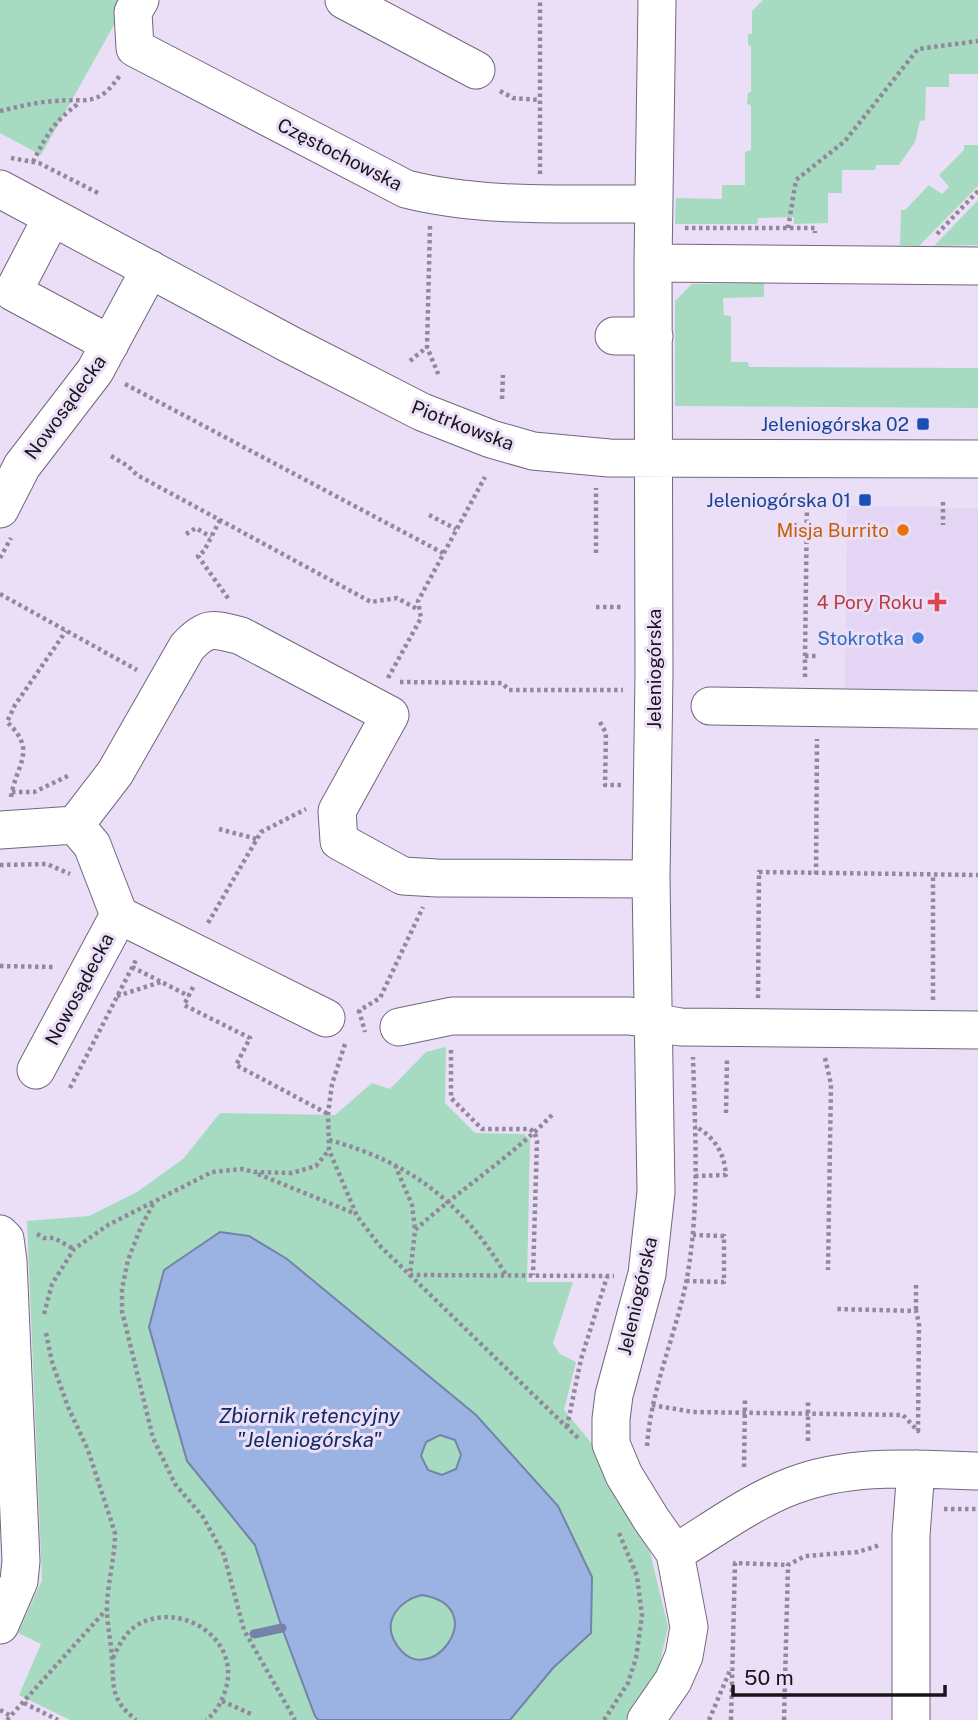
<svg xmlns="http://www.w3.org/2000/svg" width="978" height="1720" font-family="'Public Sans',sans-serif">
<rect width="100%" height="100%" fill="#eadff7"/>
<path fill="#e4d5f4" d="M847,506L978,508V698L845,697Z"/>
<path fill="#a7dbc1" d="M0,0H128L41,155L0,133Z
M763,0H978V74H949V87H926L925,120L920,121L915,142L899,165H876L875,170H842V193H828V223L794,224V217L758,218L757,224H675L676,198L722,199V185H745V152L751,150V105L747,104L748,93L751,92V46L748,45V34H752V11Z
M964,145H978V186L919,246L900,245L901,210H905L929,185L942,194L949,187L939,175L964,150Z
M978,200V245L934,246Z
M764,283V297L723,298L724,315L731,316V362H748L749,367L978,368V408L675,406V301L692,284Z
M446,1047L445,1103L475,1133L524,1134L530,1140L527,1282H573L553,1343L560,1354L576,1362L564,1410L594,1446L598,1461L650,1552L668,1627L658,1671L626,1720H510L553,1668L591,1633L592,1577L558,1506L476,1415L287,1259L249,1236L220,1232L187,1461L255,1545L282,1628L315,1716L318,1720H70L19,1695L41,1644L18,1633L42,1580L27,1221L89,1216L137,1192L183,1159L220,1113L335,1115L372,1083L390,1089L426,1052Z
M421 1455a20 20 0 1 1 40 0a20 20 0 1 1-40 0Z
M391 1627a32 32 0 1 1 64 0a32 32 0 1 1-64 0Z"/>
<path fill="#9bb3e3" stroke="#7483a7" stroke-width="2" fill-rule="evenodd" d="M220,1232L249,1236L287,1259L476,1415L558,1506L592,1577L591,1633L553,1668L510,1720H318L315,1716L282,1628L255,1545L187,1461L149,1327L164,1270ZM440,1435L455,1440L461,1455L456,1469L442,1475L428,1470L421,1456L426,1442ZM422,1595C496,1607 426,1697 395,1642C382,1619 401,1600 422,1595Z"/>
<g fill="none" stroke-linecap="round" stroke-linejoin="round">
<path stroke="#7483a7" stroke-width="9" d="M254,1634L282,1628"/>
<defs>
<path id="minor" d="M140,0L133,12L135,48L406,189C485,209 573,203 654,204
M344,0L476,70
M0,189L289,344L422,412L491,439L533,451L609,458L978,459
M52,217L13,292L110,344
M653,263L978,266
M614,336H654
M0,509L22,466L95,371L150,269
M710,706L978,710
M75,825L115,773L187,647C208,625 213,629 241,636L390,715L337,811L339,841L403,876L437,878L651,879
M0,830L75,825
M119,915L326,1018
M399,1027L452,1016H629C648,1017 664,1026 682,1027L978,1030
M36,1070L119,915L92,845L75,825
M0,1234L5,1239L8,1261L21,1561L19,1581L0,1625
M675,1553C713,1530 750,1502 792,1486C851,1463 916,1469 978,1471
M646,1720L673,1681L684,1656L689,1627L675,1553L651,1519L624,1475L611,1444V1419L614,1395L647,1274L656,1192L651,879L654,674L653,263L657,0
M911,1720V1535L916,1469"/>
</defs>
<use href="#minor" stroke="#71677d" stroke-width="39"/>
<path stroke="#91899b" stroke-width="4.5" stroke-dasharray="3.5 3.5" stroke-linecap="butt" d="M500,91L513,98L539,100
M0,111C18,107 36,102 54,101C87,98 98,108 120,75
M11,158L39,163L100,194
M33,162C47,134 54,122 79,103
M540,174V0
M430,226L427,347L439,376
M685,228H815V233
M788,228L796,180L845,141L918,49L978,41
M937,234L978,191
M410,361L427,347
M125,384L443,553
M502,399L503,375
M111,456L128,466L137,475L371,602L397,598L419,610
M943,502V525
M429,515L456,529
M220,520L204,551L198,556L230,601
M186,534L196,528L211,537
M596,553V488
M0,558L11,538
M0,594L137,670
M596,607H623
M805,656L807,502
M805,677V656H819
M388,678L421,618L418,601L485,477
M400,682L502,683L509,690H623
M600,722L606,733L605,785H623
M12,792H34L70,775
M11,797C16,764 38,751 7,722L15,705L66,631
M219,829L257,839
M0,865L47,864L70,874
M816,874L817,739
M208,923L261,832L306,809
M0,966L55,967
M132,967L189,996
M193,987L184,1005L250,1038L236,1065L328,1114
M117,996L161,982
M758,998L759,872L978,875
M933,1000V875
M359,1010L365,1032
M358,1013L360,1010L380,998L423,907
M345,1044L332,1084L328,1114L329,1150L357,1216L379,1245L579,1439
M451,1050V1098L482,1129H530L535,1133L537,1141L533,1275
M825,1058L831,1084L828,1270
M70,1088L137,958
M726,1113L727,1060
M552,1115C510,1158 459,1190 415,1230L410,1275L614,1276
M329,1140C410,1162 463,1203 506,1275
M395,1165L412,1205L415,1230
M258,1174L356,1214
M695,1176L726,1175C724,1152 715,1138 695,1126
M153,1204L141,1227L128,1260L122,1289V1311L153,1438L175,1484L203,1517L224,1555L244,1630L295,1720
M37,1234L44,1238H54L74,1249
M686,1281L724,1282V1236L693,1235
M916,1285V1311
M44,1314L52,1284L74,1249L108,1225L212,1172L242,1169L254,1172L292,1173L316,1166L329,1150
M46,1333L52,1362L68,1407L88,1450L115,1533C115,1559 107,1583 107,1609C107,1625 111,1641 112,1658C114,1687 110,1699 136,1720
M652,1405L693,1412L903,1415L918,1431L919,1323L916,1311L836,1309
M567,1427L581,1359L607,1277
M808,1441V1401
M647,1446C651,1388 676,1335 687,1278C700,1205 695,1131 693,1057
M744,1467L745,1400
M944,1509H978
M113,1658C119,1645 126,1631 139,1624C182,1601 240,1639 226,1688C222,1701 217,1712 206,1720
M222,1701L251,1714
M24,1703L58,1720
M0,1710L11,1716
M7,1720L106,1610
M604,1720L628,1683L636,1658L642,1616L637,1576L619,1533
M709,1720L731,1668
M731,1720L735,1563L788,1565
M784,1720L788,1565L805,1556L858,1552L880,1545"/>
<use href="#minor" stroke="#fff" stroke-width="37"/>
</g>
<g fill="#1a4fb4" stroke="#eadff7" stroke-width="2.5">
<rect x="916" y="417" width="14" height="14" rx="3.5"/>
<rect x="858" y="493" width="14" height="14" rx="3.5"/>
</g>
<circle fill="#e8710a" stroke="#eadff7" stroke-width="2.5" cx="903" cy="530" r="7"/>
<path fill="#e0444e" stroke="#eadff7" stroke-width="2.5" d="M933.5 591.5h7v7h7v7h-7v7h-7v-7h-7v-7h7z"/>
<circle fill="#3f7fe0" stroke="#eadff7" stroke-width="2.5" cx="918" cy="638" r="7"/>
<g text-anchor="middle" stroke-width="6" stroke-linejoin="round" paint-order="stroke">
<g font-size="19" fill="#18141c" stroke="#eadff7">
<text transform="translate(340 154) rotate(27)" y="7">Częstochowska</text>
<text transform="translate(65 407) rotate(-54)" y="7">Nowosądecka</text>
<text transform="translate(463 425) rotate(21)" y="7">Piotrkowska</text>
<text transform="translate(654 669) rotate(-90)" y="7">Jeleniogórska</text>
<text transform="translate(79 989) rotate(-62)" y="7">Nowosądecka</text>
<text transform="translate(637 1296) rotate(-77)" y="7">Jeleniogórska</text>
</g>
<g font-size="19" fill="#164399" stroke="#eadff7" text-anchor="end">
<text x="909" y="431">Jeleniogórska 02</text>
<text x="851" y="507">Jeleniogórska 01</text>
</g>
<g font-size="19" fill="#c56008" stroke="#eadff7" text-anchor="end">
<text x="889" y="537">Misja Burrito</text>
</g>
<g font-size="19" fill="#be3a42" stroke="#eadff7" text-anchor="end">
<text x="923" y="609">4 Pory Roku</text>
</g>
<g font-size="19" fill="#366cbe" stroke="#eadff7" text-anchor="end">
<text x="904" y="645">Stokrotka</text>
</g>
<g font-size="21" font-style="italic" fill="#132a63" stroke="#eadff7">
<text x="309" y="1423">Zbiornik retencyjny<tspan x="309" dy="24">"Jeleniogórska"</tspan></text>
</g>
</g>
<path d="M733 1685v10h212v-10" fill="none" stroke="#18141c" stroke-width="3.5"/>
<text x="744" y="1685" font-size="21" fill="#18141c" stroke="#eadff7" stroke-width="5" paint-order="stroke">50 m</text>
</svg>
